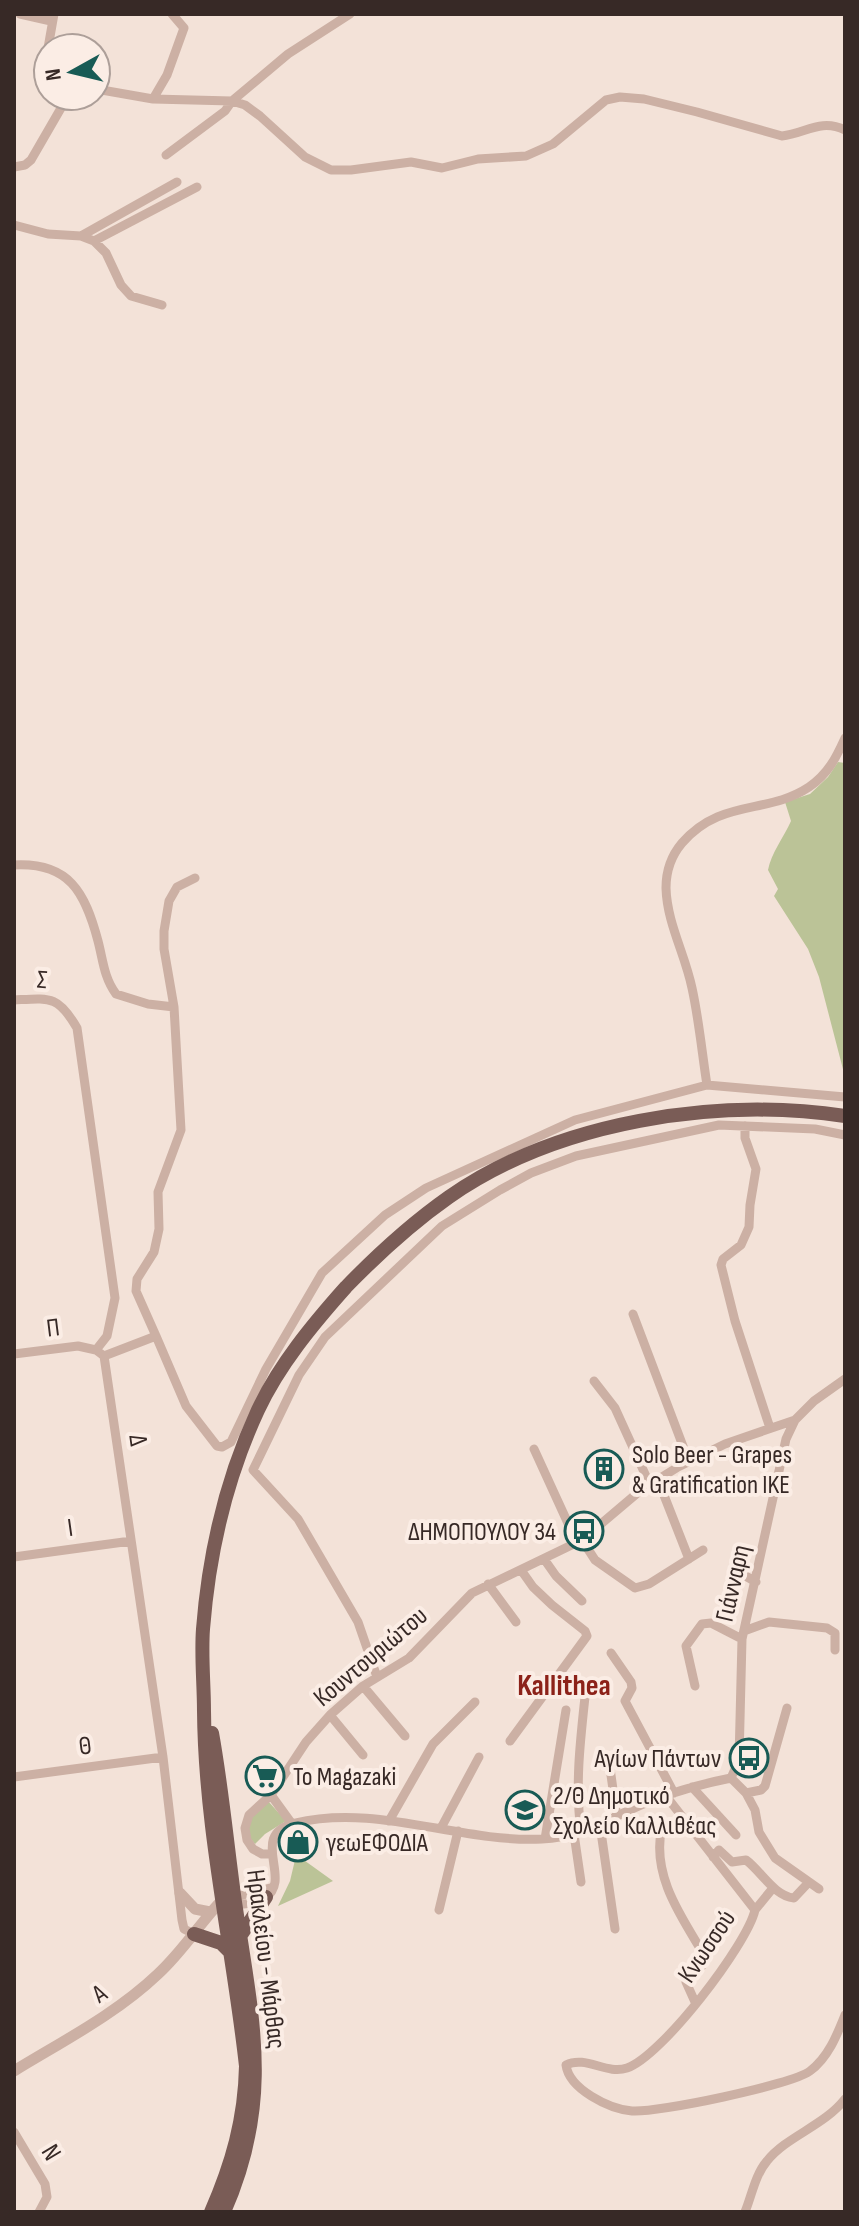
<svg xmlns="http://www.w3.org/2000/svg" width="859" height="2226" font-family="'Sofia Sans Condensed',sans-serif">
<rect width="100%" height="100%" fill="#f3e2d8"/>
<path fill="#bbc397" d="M838,762L845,763V1077L819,977L808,949L774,896L778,889L768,870C771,853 784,837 791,821L785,802L810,794L828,777Z
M268,1801L286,1821L265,1834L255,1844L245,1832L252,1811Z
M301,1858L333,1881L278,1906L290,1881L295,1860Z"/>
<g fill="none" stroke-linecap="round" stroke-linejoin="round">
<path stroke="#ccb0a4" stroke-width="9" d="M20,14L51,21
M48,48L54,14
M48,52V70
M96,89L153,99L232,101L245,105L260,116L305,157L331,170H351L411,162L442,168L478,159L526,156L553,144L606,100L620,97L644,99L697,112L782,136C805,134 820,118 845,130
M153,99L167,75L184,28L172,14
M166,155L225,111L232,101L288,54L350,14
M14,167L25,165L31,160L68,96
M14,225L48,234L81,236L94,241L106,253L121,285L131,296L162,305
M81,236L177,182
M94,241L197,187
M14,865C69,862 85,892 98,941C103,960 104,978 116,994L148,1004L174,1007
M14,1000C50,998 58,995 77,1028L115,1298L107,1336L96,1350L104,1356L163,1757L182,1920L184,1929L194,1934
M707,1085C702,1053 699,1020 692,988C685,954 667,923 666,888C666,870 671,856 682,843C721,798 767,815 809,787C828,774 836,758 845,738
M745,1126V1138L756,1169L750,1205L749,1227L741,1245L723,1259L721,1265L735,1321L770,1428
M633,1314L689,1462
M156,1336L186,1406L217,1446L222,1447L231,1442L266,1369L322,1273L385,1215L426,1188L575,1120L707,1085L845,1097
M14,1354L78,1346L96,1350
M104,1356L156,1336L136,1291L137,1279L154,1252L159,1229L158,1192L181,1130L174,1007L164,949V931L169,901L177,887L195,878
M594,1381L615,1408L650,1485
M534,1449L577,1543
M658,1480L689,1559
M582,1540L595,1560L635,1588L649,1584L703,1550
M14,1557L131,1541
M544,1559L556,1576L582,1601
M737,1571L756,1582
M488,1584L516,1622
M744,1631L769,1622L827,1628L835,1633V1650
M611,1653L631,1682L632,1688L625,1701L674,1793
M377,1677L358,1622L298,1519L253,1470L299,1375L325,1337L442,1226L500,1190L531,1173L576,1156L719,1125L815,1129L845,1135
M363,1686L405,1736
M695,1686L686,1646L702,1624L711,1623L742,1639
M330,1715L363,1755
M510,1741L587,1636L585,1631L552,1605L533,1587L521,1570
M610,1768L617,1818
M14,1777L163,1757
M731,1778L746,1793L755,1810L759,1832L775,1858L819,1889
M692,1787L736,1835
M746,1793L761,1790L765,1786L787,1708
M271,1795L292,1824
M666,1796L755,1910C747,1945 661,2057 627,2068C606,2075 586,2055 566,2065C569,2089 609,2109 632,2111C657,2113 791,2085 810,2071C828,2058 837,2035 845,2015
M389,1821L433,1744L475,1702
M685,1823L662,1827C651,1874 680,1915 703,1953V1965L688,1976L686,1982L695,2002
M600,1825L615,1929
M441,1828L479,1757
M581,1832C575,1786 580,1743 585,1697
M574,1834L581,1882
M545,1839L566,1710
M271,1854H262L253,1849L247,1840L245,1828L249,1815L271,1795L306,1742L330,1715L363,1686L409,1658L472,1593L582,1540L641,1490L678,1467L725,1444L795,1420L814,1401L845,1379
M713,1857L719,1850L732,1862L746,1860C761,1871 774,1896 794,1898L809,1882
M235,1897L270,1888
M236,1905C245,1904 257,1903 265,1898C294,1879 247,1835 295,1823C378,1803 459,1843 542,1839C584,1838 617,1813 656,1799C680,1790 706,1783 731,1778L739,1760L742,1639L786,1439L795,1420
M439,1910L458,1831
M755,1910L773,1888
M14,2132L45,2184L47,2197L39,2212
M745,2212C752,2195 755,2175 767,2161C787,2136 824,2126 845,2099"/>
<path stroke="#ccb0a4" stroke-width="11" d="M180,1893L195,1909L210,1912
M14,2071C63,2041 116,2014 158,1974C183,1951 200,1923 223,1899L226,1898"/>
<path stroke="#7a5c56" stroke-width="14" d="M212,1733C222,1788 227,1845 235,1902C252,2018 274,2099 224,2212
M194,1934L221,1943L229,1951
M241,1935L266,1897
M211,2212C232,2164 245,2119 246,2066C233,1948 205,1830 204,1711C204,1684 201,1656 203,1629C209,1552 226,1479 258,1410C279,1365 313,1324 346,1287C378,1254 412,1223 449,1197C558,1121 716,1097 845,1116"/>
</g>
<defs>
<symbol id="building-ring" viewBox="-11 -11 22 22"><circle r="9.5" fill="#fbede5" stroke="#185b55" stroke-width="1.5"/><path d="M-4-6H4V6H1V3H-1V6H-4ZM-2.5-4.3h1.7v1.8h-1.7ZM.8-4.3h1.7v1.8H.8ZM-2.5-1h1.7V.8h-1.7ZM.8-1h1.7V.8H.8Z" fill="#185b55"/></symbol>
<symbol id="bus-ring" viewBox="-11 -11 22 22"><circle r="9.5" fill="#fbede5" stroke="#185b55" stroke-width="1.5"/><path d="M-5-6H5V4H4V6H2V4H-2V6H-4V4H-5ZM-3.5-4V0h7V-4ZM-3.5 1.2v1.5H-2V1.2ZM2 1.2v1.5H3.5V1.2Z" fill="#185b55"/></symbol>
<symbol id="supermarket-ring" viewBox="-11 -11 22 22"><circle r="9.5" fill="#fbede5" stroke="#185b55" stroke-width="1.5"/><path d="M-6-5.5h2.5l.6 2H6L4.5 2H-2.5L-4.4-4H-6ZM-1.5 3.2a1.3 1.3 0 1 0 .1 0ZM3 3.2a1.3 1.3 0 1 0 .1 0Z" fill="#185b55"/></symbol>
<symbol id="school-ring" viewBox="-11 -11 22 22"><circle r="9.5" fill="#fbede5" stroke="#185b55" stroke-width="1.5"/><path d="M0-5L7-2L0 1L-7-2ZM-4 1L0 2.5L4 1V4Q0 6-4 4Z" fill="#185b55"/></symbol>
<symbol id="shop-ring" viewBox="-11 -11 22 22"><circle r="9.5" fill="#fbede5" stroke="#185b55" stroke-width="1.5"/><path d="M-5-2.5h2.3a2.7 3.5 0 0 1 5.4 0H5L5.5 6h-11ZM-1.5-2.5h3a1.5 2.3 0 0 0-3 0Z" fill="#185b55"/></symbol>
</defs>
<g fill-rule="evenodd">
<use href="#building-ring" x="582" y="1447" width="44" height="44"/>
<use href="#bus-ring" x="562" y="1509" width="44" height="44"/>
<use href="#bus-ring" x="727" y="1736" width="44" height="44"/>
<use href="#supermarket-ring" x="243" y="1754" width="44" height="44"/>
<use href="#school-ring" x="503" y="1788" width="44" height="44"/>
<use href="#shop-ring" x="276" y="1820" width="44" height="44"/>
</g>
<g text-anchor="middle" stroke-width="8" stroke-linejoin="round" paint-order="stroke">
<g font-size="26" fill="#372926" stroke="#fbede5">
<text transform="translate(42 979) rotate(5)" y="9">Σ</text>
<text transform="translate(53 1327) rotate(-7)" y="9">Π</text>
<text transform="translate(139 1440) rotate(82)" y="9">Δ</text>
<text transform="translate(70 1527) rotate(-8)" y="9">Ι</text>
<text transform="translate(732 1583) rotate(-77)" y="9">Γιάνναρη</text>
<text transform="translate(370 1656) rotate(-40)" y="9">Κουντουριώτου</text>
<text transform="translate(85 1745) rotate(-7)" y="9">Θ</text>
<text transform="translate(706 1946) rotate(-56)" y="9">Κνωσσού</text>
<text transform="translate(267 1959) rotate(83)" y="9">Ηρακλείου - Μάρθας</text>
<text transform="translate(99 1993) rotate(-33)" y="9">Α</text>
<text transform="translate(52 2152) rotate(59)" y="9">Ν</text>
</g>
<g font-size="26" fill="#372926" stroke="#fbede5" text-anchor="start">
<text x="632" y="1463">Solo Beer - Grapes<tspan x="632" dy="30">&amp; Gratification IKE</tspan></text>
<text x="556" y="1540" text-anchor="end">ΔΗΜΟΠΟΥΛΟΥ 34</text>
<text x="721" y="1767" text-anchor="end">Αγίων Πάντων</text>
<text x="293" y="1785">To Magazaki</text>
<text x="553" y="1804">2/Θ Δημοτικό<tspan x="553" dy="30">Σχολείο Καλλιθέας</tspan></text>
<text x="326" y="1851">γεωΕΦΟΔΙΑ</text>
</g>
<g font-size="30" font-weight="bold" fill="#8c2219" stroke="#fbede5">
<text x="564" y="1695">Kallithea</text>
</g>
</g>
<rect width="859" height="2226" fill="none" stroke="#372926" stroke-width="32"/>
<g transform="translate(72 72) rotate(262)"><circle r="38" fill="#fbede5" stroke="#ad9f99" stroke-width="2"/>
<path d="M0-6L14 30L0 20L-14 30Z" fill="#185b55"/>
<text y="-12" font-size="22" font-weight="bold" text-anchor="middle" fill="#372926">N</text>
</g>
</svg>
